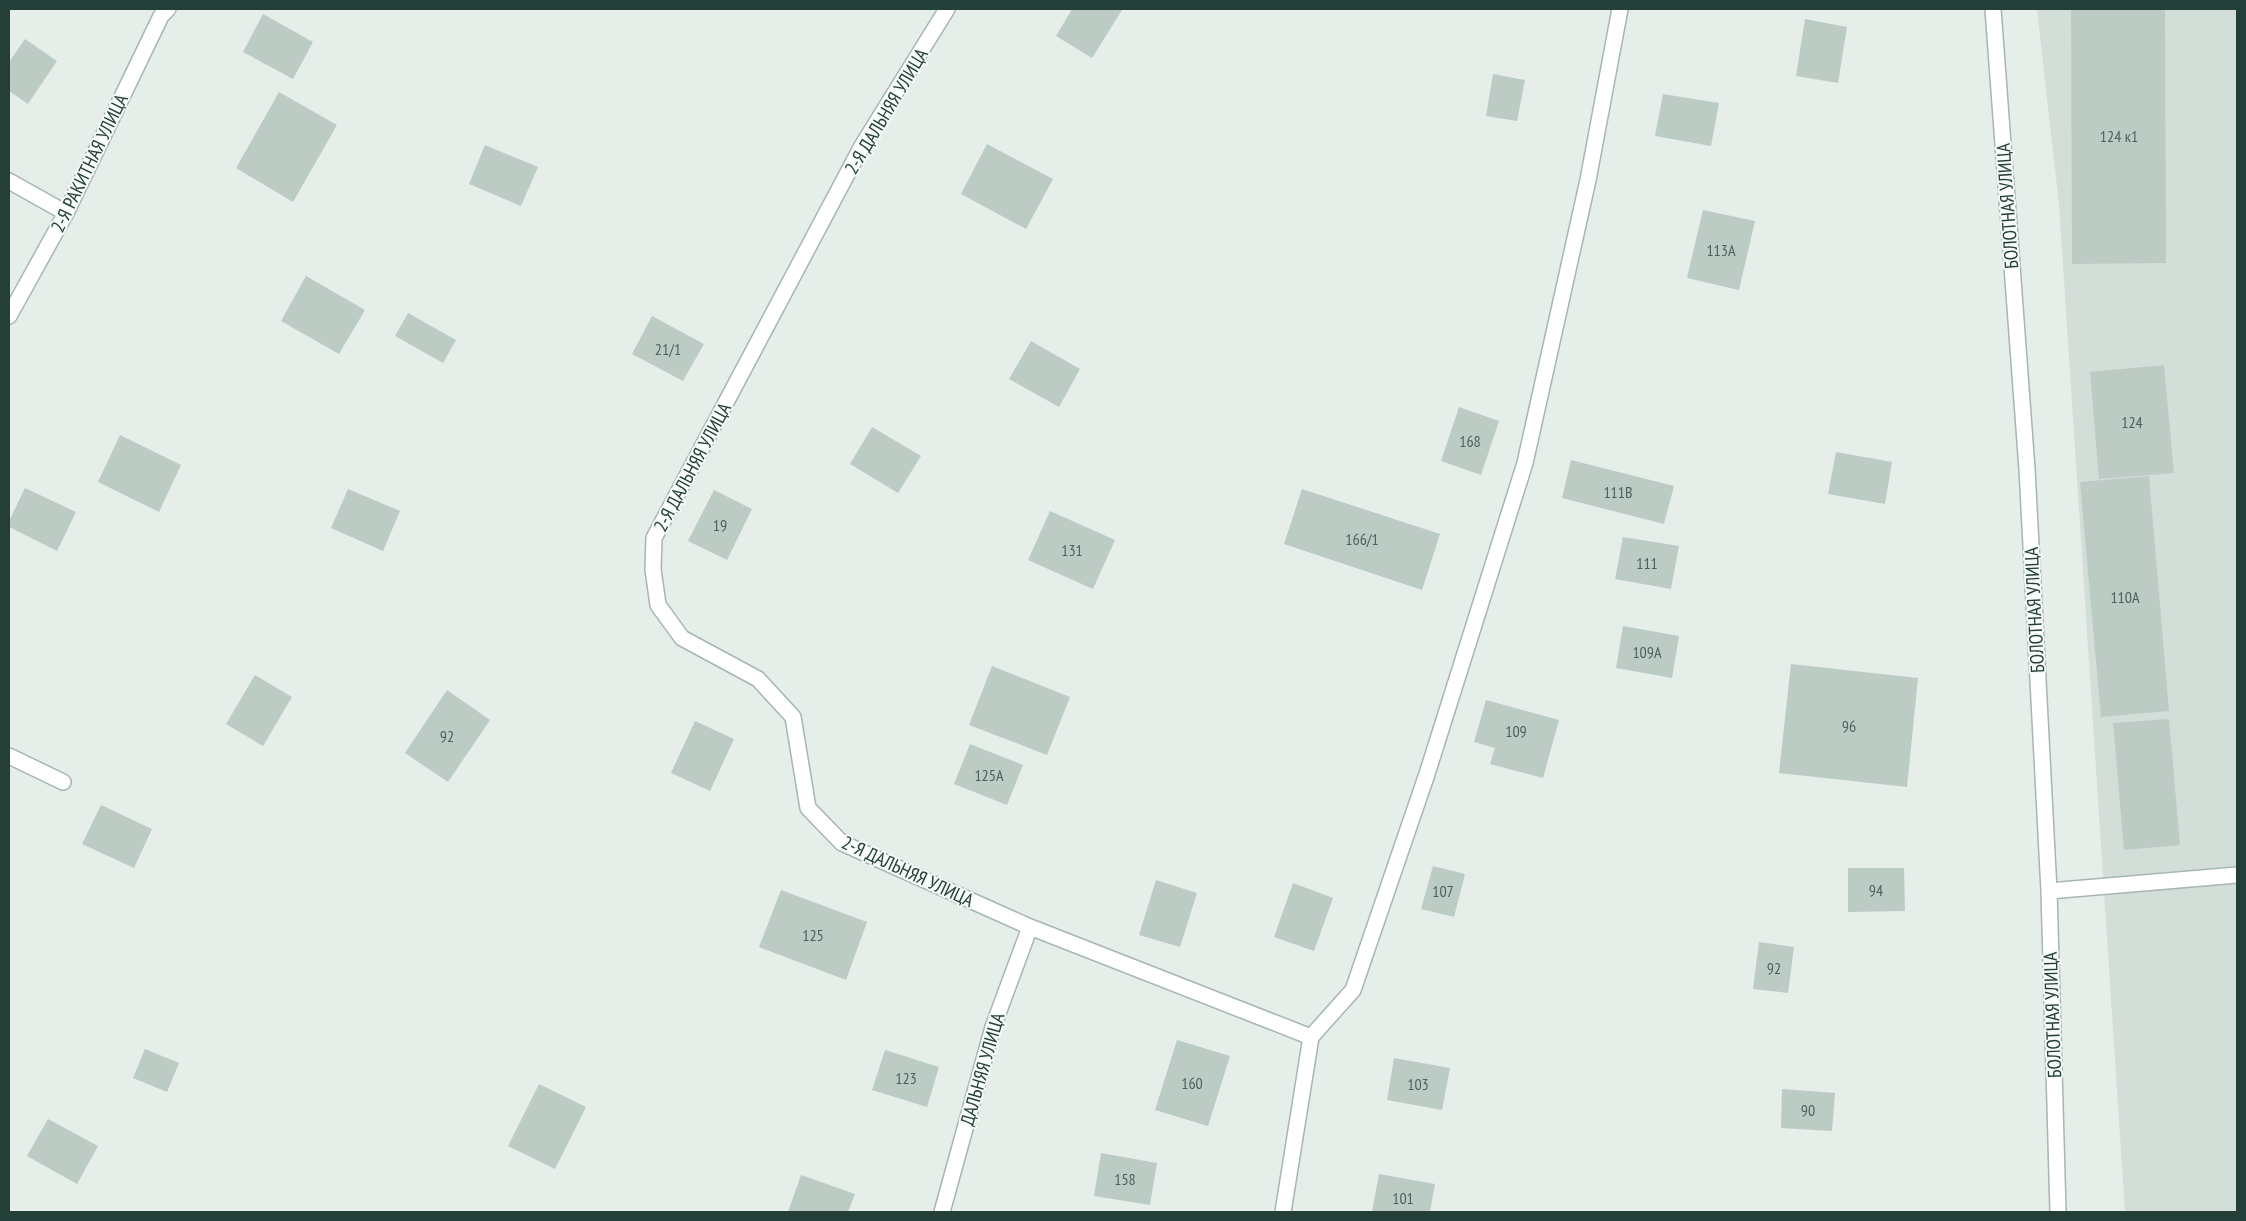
<svg xmlns="http://www.w3.org/2000/svg" width="2246" height="1221" font-family="'PT Sans Narrow',sans-serif">
<rect width="100%" height="100%" fill="#e5eee9"/>
<path fill="#d3ded8" d="M2037,9H2237V1212H2125L2059,204Z"/>
<path fill="#bdcbc5" d="M1072,9L1122,10L1092,58L1056,36Z
M2071,9H2165L2166,263L2072,264Z
M263,14L313,42L293,79L243,52Z
M1805,19L1847,27L1838,83L1796,76Z
M25,39L57,61L28,104L9,91V62Z
M1493,74L1525,80L1517,121L1486,116Z
M279,92L337,125L293,202L236,168Z
M1663,94L1719,103L1711,146L1655,136Z
M987,144L1053,179L1026,229L961,194Z
M485,145L538,167L521,206L469,184Z
M1703,210L1755,221L1739,290L1687,278Z
M306,276L365,310L339,354L281,321Z
M408,313L456,340L443,363L395,336Z
M652,316L704,344L683,381L632,354Z
M1031,341L1080,369L1059,407L1009,379Z
M2164,365L2174,473L2099,479L2090,372Z
M1459,407L1499,421L1481,475L1441,461Z
M872,427L921,456L898,493L850,464Z
M120,435L181,465L159,512L98,482Z
M1836,452L1892,462L1885,504L1828,494Z
M1571,460L1674,486L1664,524L1562,498Z
M2149,476L2169,711L2101,717L2080,482Z
M25,488L76,512L57,551L9,527V521Z
M348,489L400,511L383,551L331,528Z
M1302,489L1440,534L1422,590L1284,544Z
M714,490L752,509L727,560L688,541Z
M1050,511L1115,540L1093,589L1028,560Z
M1623,537L1679,546L1671,589L1615,579Z
M1623,626L1679,636L1672,678L1616,668Z
M1791,664L1918,678L1907,787L1779,773Z
M992,666L1070,697L1047,755L969,725Z
M255,675L292,697L263,746L226,724Z
M447,690L490,720L448,782L405,753Z
M1486,700L1559,720L1543,778L1490,764L1495,748L1474,742Z
M2169,719L2180,845L2124,850L2113,723Z
M695,721L734,739L710,791L671,773Z
M970,744L1023,765L1007,805L954,784Z
M101,805L152,829L134,868L82,844Z
M1433,866L1465,874L1454,917L1421,909Z
M1848,868H1904L1905,911L1848,912Z
M1156,880L1197,893L1180,947L1139,935Z
M1293,883L1333,898L1314,951L1274,937Z
M781,890L867,922L846,980L759,947Z
M1759,942L1794,947L1788,993L1753,989Z
M1177,1040L1230,1056L1208,1126L1155,1110Z
M145,1049L179,1063L167,1092L133,1078Z
M885,1050L939,1067L927,1107L872,1090Z
M1394,1058L1450,1068L1442,1110L1387,1100Z
M539,1084L586,1107L555,1169L508,1146Z
M1782,1089L1835,1093L1832,1131L1781,1128Z
M48,1119L98,1146L77,1184L27,1156Z
M1101,1153L1157,1163L1150,1205L1094,1196Z
M1379,1174L1435,1184L1430,1212H1372Z
M801,1175L855,1194L848,1212H788Z"/>
<g fill="none" stroke-linecap="round" stroke-linejoin="round">
<defs>
<path id="minor" d="M947,9L862,146L654,538L653,569L658,605L682,638L758,679L793,717L808,808L842,843L1030,927L1311,1037
M1993,9L2027,469L2049,891L2058,1212
M9,181L66,213
M9,316L66,213L161,16L168,9
M9,756L63,782
M2049,891L2237,875
M942,1212L993,1027L1030,927
M1283,1212L1311,1037L1353,990L1427,774L1525,463L1588,180L1620,9"/>
</defs>
<use href="#minor" stroke="#a7b6b0" stroke-width="18"/>
<use href="#minor" stroke="#fff" stroke-width="15"/>
</g>
<g text-anchor="middle" stroke-width="4" stroke-linejoin="round" paint-order="stroke">
<g font-size="16" fill="#4a625a">
<text x="2119" y="142">124 к1</text>
<text x="1721" y="256">113А</text>
<text x="668" y="355">21/1</text>
<text x="2132" y="428">124</text>
<text x="1470" y="447">168</text>
<text x="1618" y="498">111В</text>
<text x="720" y="531">19</text>
<text x="1362" y="545">166/1</text>
<text x="1072" y="556">131</text>
<text x="1647" y="569">111</text>
<text x="2125" y="603">110А</text>
<text x="1647" y="658">109А</text>
<text x="1849" y="732">96</text>
<text x="1516" y="737">109</text>
<text x="447" y="742">92</text>
<text x="989" y="781">125А</text>
<text x="1876" y="896">94</text>
<text x="1443" y="897">107</text>
<text x="813" y="941">125</text>
<text x="1774" y="974">92</text>
<text x="906" y="1084">123</text>
<text x="1192" y="1089">160</text>
<text x="1418" y="1090">103</text>
<text x="1808" y="1116">90</text>
<text x="1125" y="1185">158</text>
<text x="1403" y="1204">101</text>
</g>
<g font-size="19" fill="#243f37" stroke="#f5faf7">
<text transform="translate(886 111) rotate(-59)" y="7">2-Я ДАЛЬНЯЯ УЛИЦА</text>
<text transform="translate(89 163) rotate(-64)" y="7">2-Я РАКИТНАЯ УЛИЦА</text>
<text transform="translate(2007 206) rotate(-94)" y="7">БОЛОТНАЯ УЛИЦА</text>
<text transform="translate(692 467) rotate(-62)" y="7">2-Я ДАЛЬНЯЯ УЛИЦА</text>
<text transform="translate(2034 610) rotate(-93)" y="7">БОЛОТНАЯ УЛИЦА</text>
<text transform="translate(908 871) rotate(25)" y="7">2-Я ДАЛЬНЯЯ УЛИЦА</text>
<text transform="translate(2052 1015) rotate(-92)" y="7">БОЛОТНАЯ УЛИЦА</text>
<text transform="translate(982 1069) rotate(-74)" y="7">ДАЛЬНЯЯ УЛИЦА</text>
</g>
</g>
<rect width="2246" height="1221" fill="none" stroke="#243f37" stroke-width="20"/>
</svg>
